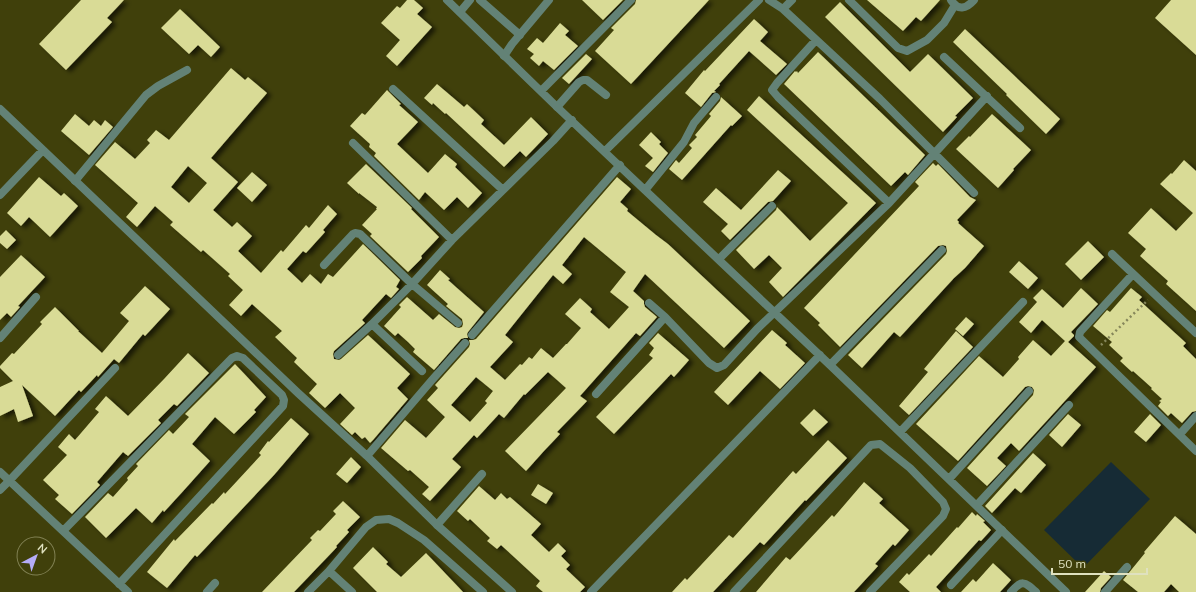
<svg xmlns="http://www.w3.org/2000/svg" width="1196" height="592" font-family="Mulish,sans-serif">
<defs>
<filter id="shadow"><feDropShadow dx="4.5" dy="2.5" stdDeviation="2" flood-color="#0009"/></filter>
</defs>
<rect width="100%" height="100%" fill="#40400b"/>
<path fill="#162b35" d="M1111,462L1150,499L1083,568L1044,530Z"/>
<path fill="#d9db96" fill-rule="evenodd" filter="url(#shadow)" d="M81,0H124L107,18L112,22L66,70L39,44Z
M407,0H414L423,8L417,14L432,27L397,66L386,56L400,40L381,23L397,6L400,8Z
M582,0H623L603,20Z
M636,0H709L631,84L595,51L614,30L611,28L635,4Z
M867,0H940L921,21L916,17L903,31Z
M1171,0H1196V55L1155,18Z
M840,2L910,72L928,54L973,98L955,116L957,117L943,132L825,17Z
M180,9L220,47L211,57L198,45L189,54L161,28Z
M754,19L768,32L760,41L787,64L776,75L749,51L719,84L720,85L714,91L716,92L712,93L701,107L685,93L704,70L705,71Z
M560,23L569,31L565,35L578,46L554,70L543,61L539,66L530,58L534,54L527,49L537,38L543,43Z
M965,29L1060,119L1046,134L1006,95L1007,94L953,42Z
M818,52L925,155L908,175L905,172L891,186L784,84L795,71L796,72L797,71L798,73Z
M586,54L592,59L569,84L562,78Z
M231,68L245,80L248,77L267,93L211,158L238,182L213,210L232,227L237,222L252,236L238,251L261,273L281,250L283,252L306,225L309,228L328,205L337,214L323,230L325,232L306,253L303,251L287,269L302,283L310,274L321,284L328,274L333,277L363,244L400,280L396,287L399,289L391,298L386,294L362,320L365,323L334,351L333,354L334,359L339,360L341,359L368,335L410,374L397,388L408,399L373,440L370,443L365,437L362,439L355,432L352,435L340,424L355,408L340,393L325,408L309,393L317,384L294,362L297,358L275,337L282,331L252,304L241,316L229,305L243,290L228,276L230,274L203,250L201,252L170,225L173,222L155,206L137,227L126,217L138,203L95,165L115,142L135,159L150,143L147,140L156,130L169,140ZM188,166L207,183L189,203L171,187Z
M437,84L464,107L467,104L484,120L481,124L504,145L531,117L548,134L526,157L520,151L504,167L446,113L445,114L433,103L432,105L424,98Z
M387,90L401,104L399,105L418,122L397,144L428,173L445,154L457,164L455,167L482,193L468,208L457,197L444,210L425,192L419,200L374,156L376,153L369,147L370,144L350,126L362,113L365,115Z
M759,96L876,203L783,297L769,282L782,268L769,255L754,269L736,250L776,210L777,207L810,241L848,203L747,110Z
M721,97L742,116L732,126L731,125L682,180L669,169L676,160L679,163L692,148L689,145L697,137L695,135L711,116L709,114L720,101Z
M75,114L89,126L94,120L101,126L105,120L113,127L89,155L61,131Z
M992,114L1031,150L1013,169L1014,170L998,188L956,149L969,136L970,137Z
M651,132L661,142L659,144L668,153L653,172L645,166L653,158L639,145Z
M1184,160L1196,171V311L1166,284L1168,281L1140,256L1146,249L1128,233L1151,208L1176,231L1193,213L1160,184L1171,173L1172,174Z
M933,163L936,166L938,164L970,197L976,200L957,220L959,222L958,223L984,246L965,268L954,278L900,337L894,332L862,368L848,355L946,254L947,251L946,246L943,245L938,246L840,347L818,325L820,323L804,308L919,186L915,182Z
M366,164L412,208L411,209L439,237L421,256L422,258L408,272L370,236L372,234L362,225L377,209H376L377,207L359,193V194L347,183Z
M778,170L791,181L773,201L768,202L730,240L721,231L728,224L703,202L716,188L741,210Z
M252,172L267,185L252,202L237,188Z
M39,177L61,196L64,193L78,206L50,237L29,217L21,226L7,213Z
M617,177L631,189L620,202L628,209L627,211L656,235L668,244L750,321L724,348L645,274L633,291L644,301V304L645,307L657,317L640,336L636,333L580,396L587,401L557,432L560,434L543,452L526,471L505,451L566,388L548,372L525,395L524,394L504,418L499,414L477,438L474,435L452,459L461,467L430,501L422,494L429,487L410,470L408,471L381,448L405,420L426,438L445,417L427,400L438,388L435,385L469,347L470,344L469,340H473L476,339ZM584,237L626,272L610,292L629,307L609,329L590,312L592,309L580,298L565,314L581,328L567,344H566L553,358L541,348L532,359L529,357L522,365L520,364L505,380L490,367L513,342L505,335L553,275L563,284L572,274L562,265ZM476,377L493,391L485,401L487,403L470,422L451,405Z
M6,230L16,240L7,249L0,243V236Z
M1088,241L1104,257L1081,280L1065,264Z
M21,255L45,277L18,306L20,307L11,317L7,313L0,320V277Z
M1019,261L1038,278L1028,289L1009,272Z
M440,270L450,279L448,280L484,312L468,332L467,334L468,338H464L461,339L434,370L413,352L415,349L408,342L398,333L395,336L384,326L401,307L399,305L407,297L433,320L439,314L455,327L459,328L462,327L463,324L462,319L446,306L448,304L427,285Z
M145,286L170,309L145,336L143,334L119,363L114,359L98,377L97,375L81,392L79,390L55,416L22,385L33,416L18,422L14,409L0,416V387L13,381L0,368V366L12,353L14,354L42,324L40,322L55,307L79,331H78L102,353L129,321L120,313Z
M1081,288L1098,304L1071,332L1074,335V336L1068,342L1096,367L1019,451L1011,443L997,458L1006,466L987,486L967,468L1033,395L1034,390L1032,387L1028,386L1025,387L958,461L916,424L979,356L1003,377L1019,359L1018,357L1033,340L1051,356L1065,341L1042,320L1031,333L1019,322L1037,302L1033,298L1042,289L1063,308Z
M1131,288L1142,297L1139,300L1186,343L1183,346L1196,359V411L1192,412L1182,423L1171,413L1168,416L1158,406L1161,402L1159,401L1162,399L1151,389L1152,388L1133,371L1132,372L1120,361L1123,358L1109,345L1112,342L1093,326L1107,310L1110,312Z
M966,317L974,324L963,336L955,329Z
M772,330L787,343L785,345L805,363L780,389L760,371L728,405L714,392Z
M956,331L973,347L909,415L899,406L928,372L924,369Z
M658,333L689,360L674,377L671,374L614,434L596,417L653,358L649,355L654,348L649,343Z
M188,353L209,373L177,406L174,404L158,420L161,423L128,456L123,452L97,482L100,485L72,514L55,499L59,495L43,480L67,455L58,447L69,434L75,440L99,412L95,409L106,396L128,416L164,379Z
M235,364L266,397L254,410L256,412L234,434L215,417L192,444L210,461L185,489L164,512L163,510L152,523L136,508L106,538L85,517L108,493L113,497L128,480L127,478L138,466L136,464L169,430L173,434L189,417L185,414Z
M814,409L828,422L813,436L800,423Z
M1068,414L1081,425L1062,447L1049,435Z
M1150,414L1161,425L1146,442L1134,432Z
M291,418L309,434L274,475L197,557L195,555L167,588L147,572L174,539L175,541L212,503L213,504L224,492L225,494L261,455L259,453L268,441L269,442Z
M828,440L847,458L806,501L805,500L764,545L760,542L713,592H672L685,578L687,580L729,535L733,538L793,471L796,474Z
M1033,453L1046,465L1021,493L1015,488L992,513L985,506Z
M351,457L361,467L347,483L336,474Z
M864,482L883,499L879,503L909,530L895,546L893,544L875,564L878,566L854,592H756L786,557L790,560L832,515L834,517Z
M538,484L553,493L546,504L531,495Z
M479,486L495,500L501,493L507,499L510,497L541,524L531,535L549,552L558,543L566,551L561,556L570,565L566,569L585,587L580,592H543L536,586L540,581L501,545L497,549L487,541L490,538L470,519L468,521L457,511Z
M343,501L360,517L347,530L349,532L336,546L337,547L294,592H262L312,540L310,538L318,530L320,531L336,514L333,511Z
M972,512L976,516L977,514L985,521L983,522L991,530L981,541L979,540L936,587L941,592H910L899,582L907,573L909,575L929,554L931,556L957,527L958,528Z
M1175,516L1196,534V592H1179L1171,584L1164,592H1138L1123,580L1145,553L1144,552Z
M373,547L388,562L386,564L401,577L426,553L463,592H377L353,568Z
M993,563L1011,580L1000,592H961L973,579L976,582Z
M1104,571L1111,577L1101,588L1100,592H1085Z"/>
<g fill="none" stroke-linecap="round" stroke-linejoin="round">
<path stroke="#85865a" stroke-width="2.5" stroke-dasharray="2 3" stroke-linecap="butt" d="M1101,345L1148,300"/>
<path stroke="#638276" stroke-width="8" d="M480,0L520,35
M460,12L470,0
M504,56L512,44L549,0
M557,107L579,82L583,80H587L606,95
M75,181L146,95L158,86L187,70
M719,259L772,206
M0,490L9,481
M437,525L482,474
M951,585L1002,530
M207,592L215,583
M1105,592L1127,567"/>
<path stroke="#638276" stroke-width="8" d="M447,0L557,107L830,365L1066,592
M769,0L783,9
M792,0L783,9L880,99L974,193
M849,0L898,48L907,51L927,40L944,23L955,5
M951,0C958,11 966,9 974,0
M816,40L777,83L772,90L778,97L889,203
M944,57L1020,128
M393,89L503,190
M541,91L631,0
M0,109L298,393L367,456L437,525L512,592
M353,143L452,240
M605,151L759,0
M646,189L684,142L694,123L716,97
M0,195L43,150
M1112,254L1196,333
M324,265L353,234L355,233L360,234L412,284L458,323
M1133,274L1080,332L1079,337L1196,451
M649,303L665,317L709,363L717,368L724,365L757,329L889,203L987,96
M372,324L422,371
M472,335L620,165
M0,338L36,297
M338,355L372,324L412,284L452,240L553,141L572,120
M830,365L942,250
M596,394L665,317
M900,432L1023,302
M1180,434L1196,416
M367,456L432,380L465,343
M0,472L128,592
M949,479L1029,391
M9,481L115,368
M977,505L1069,405
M63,531L232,358L237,356L243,358L282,395L284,400L283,406L119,584
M329,571L352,592
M308,592L329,571L366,527L376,520L389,519L398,523L424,540L483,592
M591,592L820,355
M734,592L871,445L880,444L910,468L943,502L946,509L943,516L870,592
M1011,592C1022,580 1024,581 1036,592"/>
</g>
<g transform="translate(36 556) rotate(41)"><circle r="19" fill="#40400b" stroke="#808053"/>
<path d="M0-3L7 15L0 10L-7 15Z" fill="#b5acf8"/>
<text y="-6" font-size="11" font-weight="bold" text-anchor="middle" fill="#dfe1bf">N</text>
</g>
<path d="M1052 568v6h95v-6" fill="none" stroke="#dfe1bf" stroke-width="2"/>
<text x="1058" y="568" font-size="12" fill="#dfe1bf" stroke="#40400b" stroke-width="3" paint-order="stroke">50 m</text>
</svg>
